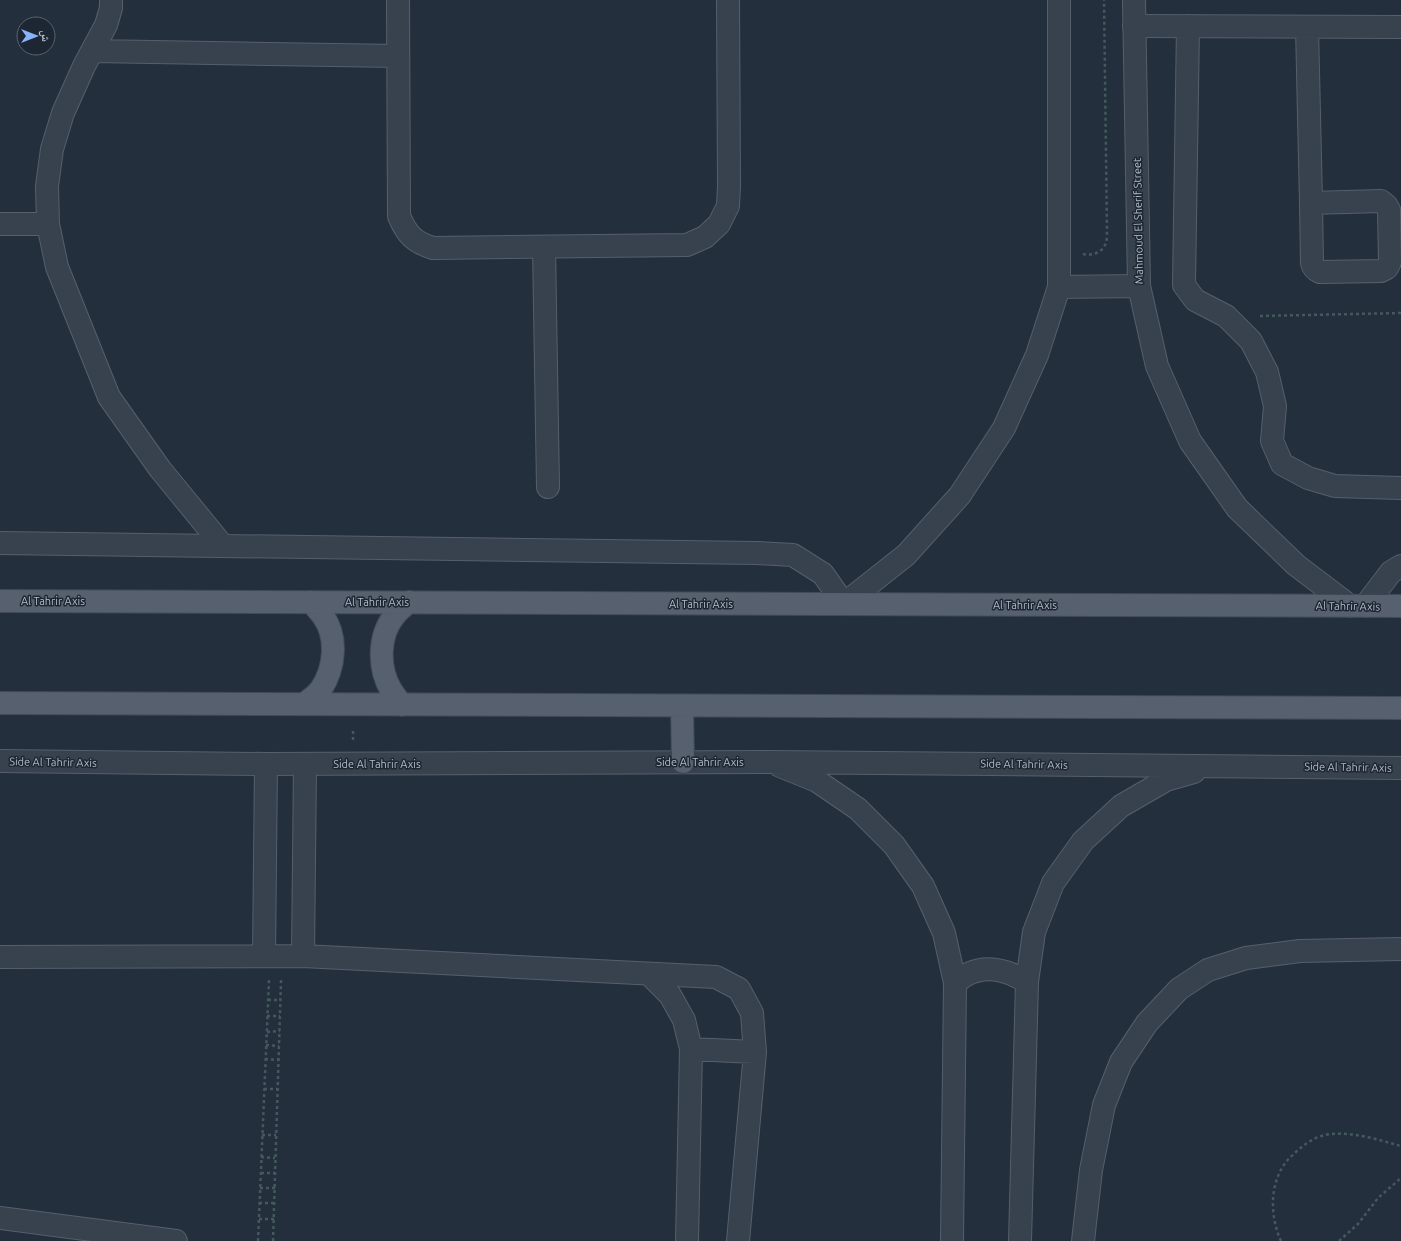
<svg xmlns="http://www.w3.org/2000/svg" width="1401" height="1241" font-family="Ubuntu,'Noto Naskh Arabic',sans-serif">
<rect width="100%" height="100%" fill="#242f3e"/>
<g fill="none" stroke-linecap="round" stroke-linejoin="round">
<defs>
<path id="minor" d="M111,0V8L106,25L84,66L63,113L52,149L47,186L48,224L57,267L109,397L160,469L223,546
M398,0L399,216C407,235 414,242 433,248L687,245L705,237L719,224L728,206L729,186L728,0
M1134,26L1401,27
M1188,26L1184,285L1195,300L1226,316L1251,341L1267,372L1275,406L1272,441L1282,464L1308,478L1335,486L1401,488
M1307,27L1311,203L1381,201L1386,205L1389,210L1390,262L1387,268L1381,271L1320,272C1315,270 1313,268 1312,263L1311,203
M93,51L398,56
M0,224H48
M544,247L548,487
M1365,606L1391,572L1401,566
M264,956L266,764
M303,956L305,764
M0,957L303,956L716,977L739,989L752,1013L755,1052L738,1241
M649,974L670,995L684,1020L691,1049L687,1241
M691,1049L755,1052
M0,1218L176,1241
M1083,1241L1091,1170L1104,1105L1121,1062L1147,1023L1179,989L1208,970L1246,958L1300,951L1401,949"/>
<path id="tertiary" d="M1134,0L1139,286L1157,366L1190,441L1237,508L1296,565L1350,606
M1059,287L1139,286
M0,543L757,553L793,555L823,574L844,604L906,555L960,495L1004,428L1037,355L1059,287V0
M0,761L266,764L770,762L1401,768
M780,766L817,781L858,809L894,845L923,886L944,933L955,983L952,1241
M955,983C959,980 963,976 968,974C989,964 1009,971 1027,982
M1020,1241L1027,982L1034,932L1053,883L1083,841L1121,806L1166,780L1194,772"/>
<path id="primary" d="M0,601L1401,606
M0,703L1401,708
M305,704C310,699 317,695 321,689C335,668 338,637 323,616C319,611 315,606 311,602
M402,705C398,700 394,695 391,690C378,668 378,635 395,615C399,610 404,606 409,602
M682,706L683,762"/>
</defs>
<use href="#minor" stroke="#565f6c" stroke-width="24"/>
<use href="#tertiary" stroke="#565f6c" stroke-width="24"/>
<use href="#primary" stroke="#414a57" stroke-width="24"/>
<path stroke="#44595c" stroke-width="2.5" stroke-dasharray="3 3" stroke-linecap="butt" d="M1083,254C1090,256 1102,253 1105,245C1107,242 1107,236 1107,232L1104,0
M1260,316L1401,313
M353,740V729
M268,1000H281
M267,1016H280
M267,1032L280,1031
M266,1045L279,1046
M265,1059L279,1060
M264,1089H278
M262,1135H276
M261,1157L275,1158
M261,1173H275
M260,1188H275
M259,1203H274
M259,1219H274
M258,1241L269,980
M273,1241L281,980
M1281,1241C1270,1217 1269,1184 1286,1162C1289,1158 1293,1155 1297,1151C1307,1142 1318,1135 1332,1134C1355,1132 1379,1140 1401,1146
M1339,1241L1358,1224L1378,1198L1401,1178"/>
<use href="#minor" stroke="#38414e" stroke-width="22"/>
<use href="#tertiary" stroke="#38414e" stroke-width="22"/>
<use href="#primary" stroke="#56606e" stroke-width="22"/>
</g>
<g text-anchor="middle" stroke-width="3" stroke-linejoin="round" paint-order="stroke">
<g font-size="11" fill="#b4bcc9" stroke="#1d2633">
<text transform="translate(1138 221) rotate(-91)" y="4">Mahmoud El Sherif Street</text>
<text x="53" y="605">Al Tahrir Axis</text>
<text x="377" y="606">Al Tahrir Axis</text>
<text x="701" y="608">Al Tahrir Axis</text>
<text x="1025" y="609">Al Tahrir Axis</text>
<text transform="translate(1348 606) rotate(1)" y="4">Al Tahrir Axis</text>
<text transform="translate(53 762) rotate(1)" y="4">Side Al Tahrir Axis</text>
<text x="700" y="766">Side Al Tahrir Axis</text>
<text x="377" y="768">Side Al Tahrir Axis</text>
<text transform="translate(1024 764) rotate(1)" y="4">Side Al Tahrir Axis</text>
<text transform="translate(1348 767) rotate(1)" y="4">Side Al Tahrir Axis</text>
</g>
</g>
<g transform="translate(36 36) rotate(90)"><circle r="19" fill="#1d2633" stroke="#59626f"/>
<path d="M0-3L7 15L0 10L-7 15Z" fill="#8ab4f8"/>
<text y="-6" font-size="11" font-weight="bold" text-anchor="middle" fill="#b4bcc9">ش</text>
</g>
</svg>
